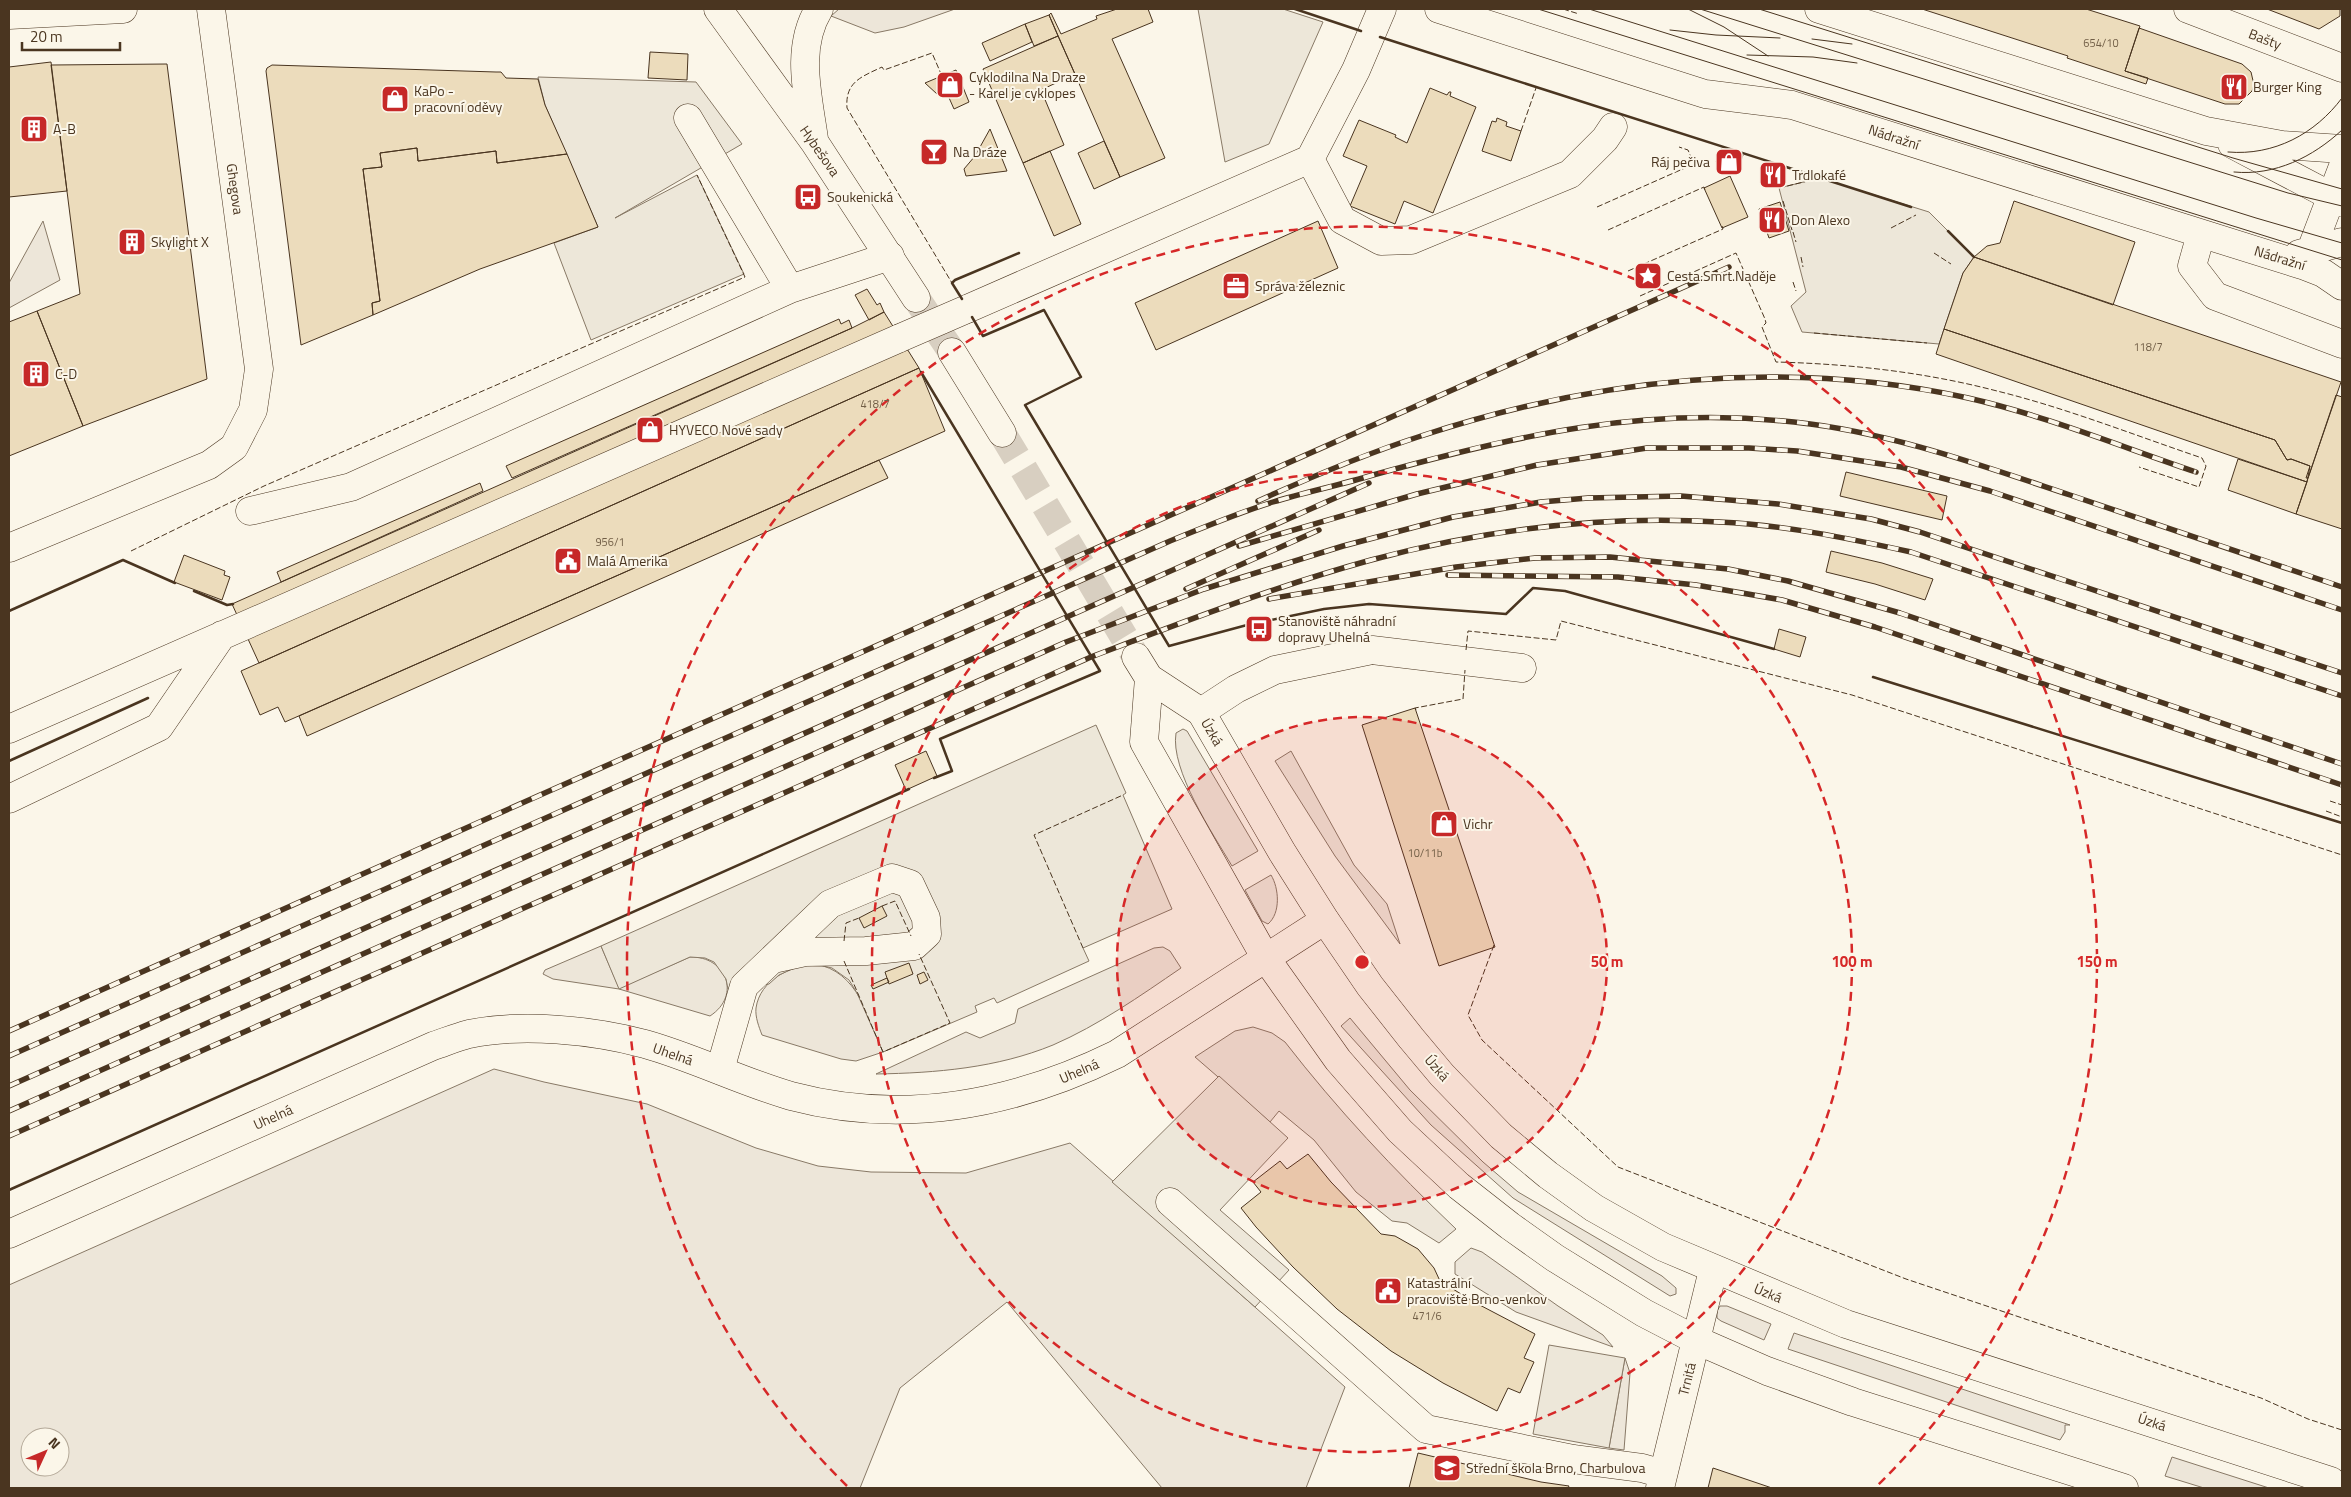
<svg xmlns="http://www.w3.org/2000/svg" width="2351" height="1497" font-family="'Titillium Web',sans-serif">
<rect width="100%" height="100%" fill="#fbf6e9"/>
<path fill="#ede6d9" stroke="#887966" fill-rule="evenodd" d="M839,9H955L904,27L875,33L831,16Z
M43,221L60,280L9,308V283Z
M1183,729L1187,731L1258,851L1232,866C1213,834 1170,770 1176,733Z
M1291,751L1354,865L1387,904L1400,944L1335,856L1275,761Z
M1271,875C1279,888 1281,913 1268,924L1262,921L1245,890Z
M601,946L619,988L690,957C726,956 742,995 710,1016L619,989L553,979L543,974L545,970Z
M1163,947L1170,951L1181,968C1140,996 1099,1025 1053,1045C997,1068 936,1073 876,1074L966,1032L980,1038L1015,1023L1018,1009L1154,948Z
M815,964C858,971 868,1017 883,1052L856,1061L841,1059L762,1035C759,1027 755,1017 756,1008C760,980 790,966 815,964Z
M1350,1018L1410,1090L1483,1162L1518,1192L1662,1276L1676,1288V1294L1670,1296L1513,1198L1431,1125L1341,1026Z
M1253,1027L1272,1033L1285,1042C1337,1109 1394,1170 1456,1229L1439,1243L1407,1223L1392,1221L1356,1192L1314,1140L1279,1111L1270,1122L1195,1057L1235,1031Z
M494,1069L544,1082L647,1104L756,1148L818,1166L871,1172L966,1173L1070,1143L1345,1387L1306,1488H1162L1007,1302L900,1388L860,1488H9V1285ZM30,1437H60V1467H30Z
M1471,1248L1482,1252L1558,1306L1603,1335L1613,1347L1516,1312L1455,1274V1262Z
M1720,1306H1727L1771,1324L1764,1340L1721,1321L1717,1318V1311Z
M1794,1333L2070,1425H2065V1432L2060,1440L1788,1349Z
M1625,1358L1630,1373L1624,1450L1609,1448Z
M2172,1457L2269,1488H2204L2165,1476Z"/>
<path fill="#ede7d9" stroke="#887966" d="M1198,9H1283L1323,22L1269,144L1225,162Z
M538,77L696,82L742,144L615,218L697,175L744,274L591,340L554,243L598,227L545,105Z
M1820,178L1929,212L1974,257L1963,273L1939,344L1802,332L1791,306L1806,292L1779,188Z
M1096,725L1126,793L1123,795L1172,909L1083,948L1089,961L997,1003L994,998L975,1006L977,1012L883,1052L857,993L849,980L832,968L823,966L801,965L779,975L769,984L728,989L726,979L714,962L705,958L690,957L619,989L601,946Z
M1219,1076L1288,1138L1220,1210L1289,1270L1255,1307L1112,1182Z
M1549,1345L1625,1358L1609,1448L1533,1434Z"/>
<path fill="#ecdcbc" stroke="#4a3520" d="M1117,9H1148L1153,22L1112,39L1165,158L1120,177L1049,15L1051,13L1061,34L1097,19L1096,16Z
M1922,9H2086L2140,26L2125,71L2148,78L2146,84L2067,58L2068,56Z
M2267,9H2340V16L2319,29Z
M1049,15L1058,36L1034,46L1025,24Z
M1025,24L1032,42L990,61L982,43Z
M2139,28L2242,64L2251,72L2254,85L2252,91L2239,104H2225L2125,71Z
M1058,36L1075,74L1041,90L1064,145L1023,163L983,69Z
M650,52L688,54L687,80L648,78Z
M51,62L67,191L9,197V67Z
M167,64L207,379L83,426L37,311L80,294L51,65Z
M272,65L496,72H501L506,78L538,79L545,105L567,154L497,163L496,151L418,161L417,148L380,153L382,167L363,169L380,301L372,303L373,315L301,345L266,71L267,68Z
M956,70L969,102L954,109L946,91L937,94L925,83Z
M1430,88L1447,95L1449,92H1451L1450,96L1476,107L1433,213L1404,201L1395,224L1350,206L1367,166L1343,156L1359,120L1396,135L1395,137L1407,143Z
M1497,118L1507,122L1506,126L1521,131L1511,161L1482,151L1492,121L1496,122Z
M990,129L1007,171L966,176L964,169L975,156Z
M1104,141L1120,177L1094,189L1078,153Z
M417,148L418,161L496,151L497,163L567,154L598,227L480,269L373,315L372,303L380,301L363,169L382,167L380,153Z
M1721,149L1743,155L1738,170L1716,162Z
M1050,151L1081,224L1054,236L1023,163Z
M1772,167L1782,171L1777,184L1767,180Z
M1730,176L1748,217L1722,228L1704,188Z
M2014,201L2135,242L2113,305L1974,257L1987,246L2000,243Z
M1780,202L1789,231L1769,238L1759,209Z
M1318,221L1338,268L1156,350L1135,303Z
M1974,257L2341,382L2308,478H2306L2310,466L2291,459L2287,460L2275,440L1944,329L1963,273Z
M867,289L877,305L880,303L884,312L869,320L855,295Z
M37,311L83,426L9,456V322Z
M884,312L919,368L259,663L232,604L852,328Z
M839,319L841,324L849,320L852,328L512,478L506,466Z
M1944,329L2275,440L2287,460L2291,459L2310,466L2307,482L1936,354Z
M919,368L945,431L285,722L278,707L260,715L241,671Z
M2336,395L2342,397V529L2296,514Z
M2238,459L2307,482L2296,514L2228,490Z
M879,460L888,478L307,736L299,716Z
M1846,472L1947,496L1942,520L1840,496Z
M480,483L483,491L281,582L277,572Z
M1831,551L1882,563L1933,579L1925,600L1875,584L1826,572Z
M184,555L225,571L224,575L230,577L222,600L174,582Z
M1779,629L1806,637L1800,657L1774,649Z
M1415,708L1495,947L1439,966L1362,725Z
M926,751L937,776L906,790L895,765Z
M882,906L887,916L864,928L859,918Z
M909,963L913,974L889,984L885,972Z
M924,972L928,980L920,984L917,975Z
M887,978L889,982L873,989L871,985Z
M1308,1154L1331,1182L1381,1234L1395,1236L1418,1249L1434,1268L1440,1281L1474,1302L1535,1334L1524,1358L1534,1362L1520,1393L1508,1388L1497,1411L1443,1383L1391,1351L1337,1309L1293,1267L1256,1227L1241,1208L1261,1192L1253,1182L1280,1161L1287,1169Z
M1418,1453L1541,1482L1569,1486L1568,1488H1409Z
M1713,1468L1772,1488H1708Z"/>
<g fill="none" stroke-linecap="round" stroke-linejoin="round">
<path stroke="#d8cfc1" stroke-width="28" stroke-dasharray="28 14" stroke-linecap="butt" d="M916,298L952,352
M1002,433L1136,657"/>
<defs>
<path id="minor" d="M1439,9L1705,94L1792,105L2305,266L2323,273L2342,286
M1819,9L2206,131L2282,145L2342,149
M2188,9L2342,68
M688,118L790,289
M2232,144L2342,202
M1310,159L1342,220L1381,241L1411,240L1570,174L1605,139L1613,127
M2201,234L2192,266L2215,296L2342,344
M2299,254L2342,242
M2305,266L2342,169
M967,309L1310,159L1356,70L1382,9
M250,511L351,487L790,289L890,256
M9,548L209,465L234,447L253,410L259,369L211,9
M1201,712L1236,689L1275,670L1372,650L1522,668
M9,729L900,338
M9,799L159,727L222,635
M720,1070L744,986L830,904L892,878L910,884L926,918L927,934L914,946L866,951L805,952L773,959
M1170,1202L1426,1429L1573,1459L1642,1468L1663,1474
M1660,1488L1713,1270"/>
<path id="major" d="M718,9L815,143L916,298
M9,15L123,9
M814,139C808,96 795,48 819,9
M952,352L1002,433
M1136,657L1149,678L1201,712L1282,852L1325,920L1370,986L1411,1038L1442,1075L1501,1136L1548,1175L1594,1208L1663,1247L1846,1324L2331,1481
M1149,678L1144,742L1265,957L1338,1060L1400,1131L1459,1186L1510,1226L1555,1258L1644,1313L1696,1340L1767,1371L1853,1402L2124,1488
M9,1234L433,1046C445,1042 457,1037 469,1034C522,1023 593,1030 645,1044C695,1058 742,1082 791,1096C904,1126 1015,1104 1117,1054L1325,920"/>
</defs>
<use href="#minor" stroke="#4a3520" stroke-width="29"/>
<use href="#major" stroke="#4a3520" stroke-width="29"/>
<use href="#minor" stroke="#fbf6e9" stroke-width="28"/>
<use href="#major" stroke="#fbf6e9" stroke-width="28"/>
<path stroke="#4a3520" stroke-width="1" d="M1538,9L2342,260
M1589,9L2256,218L2342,243
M1688,9L1724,27L1768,56
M1700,9L2288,193L2342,206
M1759,9L2233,158L2342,189
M1670,30L1716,35L1780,38
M1812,39L1852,44
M1747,55L1813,57L1857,63
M2228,152C2274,156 2315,134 2342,98
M2234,172C2275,176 2313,157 2342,130"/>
<defs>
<path id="rail" d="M1258,501C1311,477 1365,454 1421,436C1597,378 1786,358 1968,398C2044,415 2122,447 2196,472
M1239,546L1417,494L1537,465L1647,448H1749L1797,451L1901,467L1990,491L2342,610
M1448,575L1618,577L1696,585L1782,600L1875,627L2342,785
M1186,589L1319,530
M1269,599L1456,567L1535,558L1610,557L1728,569L1788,581L1900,613L2342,764
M9,1031L1729,267
M9,1056L1170,541C1204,527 1238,513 1273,502C1306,492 1340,485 1373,475C1517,435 1643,406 1794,422C1889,432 1980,465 2070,495C2161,526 2252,556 2342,587
M9,1086L1369,483
M9,1111L1066,642L1204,589L1343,546L1453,517L1541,502L1588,498L1681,496L1778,504L1871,519L1920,532L2342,673
M9,1136L1091,657C1183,622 1276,586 1371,560C1483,530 1603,515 1719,522C1784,525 1847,538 1911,552L2342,696"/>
</defs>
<use href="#rail" stroke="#4a3520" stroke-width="5.5"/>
<use href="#rail" stroke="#fbf6e9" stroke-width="4" stroke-dasharray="11" stroke-linecap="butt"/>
<defs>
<path id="minor-bridge" d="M900,338L967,309"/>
</defs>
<use href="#minor-bridge" stroke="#4a3520" stroke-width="29" stroke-linecap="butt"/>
<use href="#minor-bridge" stroke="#fbf6e9" stroke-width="28"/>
<path stroke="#4a3520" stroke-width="1" stroke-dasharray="6 2.5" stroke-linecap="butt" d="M1563,9L1579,14
M942,76L932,53L884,70L882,67C861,77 845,82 847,108L952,283
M1521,131L1536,88
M1779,188L1820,178
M1783,201L1792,230
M1597,207L1694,164L1688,150L1679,147
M1891,228L1916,215
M1608,230L1704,187L1705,190
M1793,232L1796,242
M1934,253L1951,264
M1801,257L1803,267
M1628,271L1723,229L1722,226
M1793,282L1796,291
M1640,296L1736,253L1765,319L1766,323L1762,327L1776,362C1851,364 1924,372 1997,391C2066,408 2134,435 2202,458L2206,466L2199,487L2139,467
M1814,333L1927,343
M131,551L264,486L745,277L697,175
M1466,650L1468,631L1556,640L1561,621L1852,695L2342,855
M1416,710L1415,708L1463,699L1465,670
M2330,801L2342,805
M2326,811L2342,817
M882,906L895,901L911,936
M844,941L846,923L859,918
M1494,945L1468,1015L1482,1040L1618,1167L1906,1279L2261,1398L2308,1419L2342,1430
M1083,948L1034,835L1123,795
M844,961L883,1052L950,1023L919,954"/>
<path stroke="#4a3520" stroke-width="2.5" d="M1295,9L1361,31
M1380,37L1911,207
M1948,231L1974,257
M962,299L952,283L955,280L1019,253
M972,317L983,336L1044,310L1081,377L1025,405L1169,646L1247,625L1324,609L1369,604L1506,614L1533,588L1565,591L1774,649
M921,372L1100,671L940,739L952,771L934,778
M194,591L227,605L233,604
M9,611L123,560L175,583
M1873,677L2342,823
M9,761L148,698
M9,1190L909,789"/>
</g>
<circle cx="1362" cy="962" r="245" fill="#d62828" fill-opacity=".12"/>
<g fill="none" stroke="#d62828" stroke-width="2.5" stroke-dasharray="9 6">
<circle cx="1362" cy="962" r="245"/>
<circle cx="1362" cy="962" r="490"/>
<path d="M847 1486A735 735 0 1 1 1877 1486"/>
</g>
<defs>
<symbol id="shop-square" viewBox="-11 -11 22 22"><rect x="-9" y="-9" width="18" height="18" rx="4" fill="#c62828" stroke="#fbf6e9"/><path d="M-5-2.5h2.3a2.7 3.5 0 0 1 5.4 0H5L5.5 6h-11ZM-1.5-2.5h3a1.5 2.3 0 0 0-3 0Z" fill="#fff"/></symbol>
<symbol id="restaurant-square" viewBox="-11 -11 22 22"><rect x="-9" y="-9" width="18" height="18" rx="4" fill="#c62828" stroke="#fbf6e9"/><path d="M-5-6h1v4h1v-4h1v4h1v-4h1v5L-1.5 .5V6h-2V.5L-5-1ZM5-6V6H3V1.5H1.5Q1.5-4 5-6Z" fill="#fff"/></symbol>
<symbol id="building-square" viewBox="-11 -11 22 22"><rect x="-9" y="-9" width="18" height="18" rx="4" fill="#c62828" stroke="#fbf6e9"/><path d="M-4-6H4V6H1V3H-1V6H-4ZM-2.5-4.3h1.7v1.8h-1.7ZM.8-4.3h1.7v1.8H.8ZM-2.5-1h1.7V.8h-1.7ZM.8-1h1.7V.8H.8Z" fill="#fff"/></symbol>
<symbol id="bar-square" viewBox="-11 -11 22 22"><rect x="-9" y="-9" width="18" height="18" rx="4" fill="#c62828" stroke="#fbf6e9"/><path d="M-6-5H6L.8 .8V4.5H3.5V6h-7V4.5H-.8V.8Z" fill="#fff"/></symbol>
<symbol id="bus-square" viewBox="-11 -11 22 22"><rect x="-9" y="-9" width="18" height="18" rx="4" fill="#c62828" stroke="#fbf6e9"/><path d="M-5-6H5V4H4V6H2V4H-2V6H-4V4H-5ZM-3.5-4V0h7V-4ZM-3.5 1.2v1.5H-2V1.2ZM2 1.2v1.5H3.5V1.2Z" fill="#fff"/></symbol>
<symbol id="sight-square" viewBox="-11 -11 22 22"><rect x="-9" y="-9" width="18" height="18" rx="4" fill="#c62828" stroke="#fbf6e9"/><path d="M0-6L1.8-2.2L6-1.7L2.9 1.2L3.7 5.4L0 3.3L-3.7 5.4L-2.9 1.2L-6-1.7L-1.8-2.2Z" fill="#fff"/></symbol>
<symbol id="office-square" viewBox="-11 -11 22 22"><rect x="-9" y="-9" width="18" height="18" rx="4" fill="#c62828" stroke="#fbf6e9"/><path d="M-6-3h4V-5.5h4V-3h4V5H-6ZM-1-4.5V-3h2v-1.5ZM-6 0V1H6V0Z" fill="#fff"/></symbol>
<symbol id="civic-square" viewBox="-11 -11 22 22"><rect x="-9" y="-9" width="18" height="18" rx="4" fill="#c62828" stroke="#fbf6e9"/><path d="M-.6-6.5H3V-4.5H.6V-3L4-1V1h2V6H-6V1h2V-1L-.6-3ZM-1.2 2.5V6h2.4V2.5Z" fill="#fff"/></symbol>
<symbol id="school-square" viewBox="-11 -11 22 22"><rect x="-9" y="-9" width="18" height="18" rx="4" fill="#c62828" stroke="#fbf6e9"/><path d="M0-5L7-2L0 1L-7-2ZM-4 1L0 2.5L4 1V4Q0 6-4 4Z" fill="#fff"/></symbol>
</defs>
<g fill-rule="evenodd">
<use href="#shop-square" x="934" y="69" width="32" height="32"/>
<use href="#restaurant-square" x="2218" y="71" width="32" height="32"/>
<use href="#shop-square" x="379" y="83" width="32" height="32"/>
<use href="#building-square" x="18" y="113" width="32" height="32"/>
<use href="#bar-square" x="918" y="136" width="32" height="32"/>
<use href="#shop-square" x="1713" y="146" width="32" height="32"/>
<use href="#restaurant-square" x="1757" y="159" width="32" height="32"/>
<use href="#bus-square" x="792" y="181" width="32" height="32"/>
<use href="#restaurant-square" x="1756" y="204" width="32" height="32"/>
<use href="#building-square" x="116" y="226" width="32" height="32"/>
<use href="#sight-square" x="1632" y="260" width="32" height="32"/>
<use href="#office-square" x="1220" y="270" width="32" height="32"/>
<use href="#building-square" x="20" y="358" width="32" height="32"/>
<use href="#shop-square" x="634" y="414" width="32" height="32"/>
<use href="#civic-square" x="552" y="545" width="32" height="32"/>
<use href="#bus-square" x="1243" y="613" width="32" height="32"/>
<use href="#shop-square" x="1428" y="808" width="32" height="32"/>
<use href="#civic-square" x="1372" y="1275" width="32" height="32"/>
<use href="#school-square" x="1431" y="1452" width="32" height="32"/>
</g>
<g text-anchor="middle" stroke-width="4" stroke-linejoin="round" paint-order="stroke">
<g font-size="11" fill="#725f47">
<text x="2101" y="47">654/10</text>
<text x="2148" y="351">118/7</text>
<text x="875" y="408">418/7</text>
<text x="610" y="546">956/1</text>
<text x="1425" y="857">10/11b</text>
<text x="1427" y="1320">471/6</text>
</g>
<g font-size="14" fill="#4a3520" stroke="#fbf6e9">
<text transform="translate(2265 39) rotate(21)" y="5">Bašty</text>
<text transform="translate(1894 137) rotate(18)" y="5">Nádražní</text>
<text transform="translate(820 151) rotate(55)" y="5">Hybešova</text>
<text transform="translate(235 189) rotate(82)" y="5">Ghegova</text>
<text transform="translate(2280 258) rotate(17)" y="5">Nádražní</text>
<text transform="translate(1212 732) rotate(60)" y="5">Úzká</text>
<text transform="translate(673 1054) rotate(19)" y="5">Uhelná</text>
<text transform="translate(1437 1068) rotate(49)" y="5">Úzká</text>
<text transform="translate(1079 1071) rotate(-23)" y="5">Uhelná</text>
<text transform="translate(273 1117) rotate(-24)" y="5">Uhelná</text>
<text transform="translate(1768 1293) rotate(23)" y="5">Úzká</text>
<text transform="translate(1687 1379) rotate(-76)" y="5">Trnitá</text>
<text transform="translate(2152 1422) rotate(18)" y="5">Úzká</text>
</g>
<g font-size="14" fill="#4a3520" stroke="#fbf6e9" text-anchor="start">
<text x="969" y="82">Cyklodilna Na Draze<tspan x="969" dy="16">- Karel je cyklopes</tspan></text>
<text x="2253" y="92">Burger King</text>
<text x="414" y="96">KaPo -<tspan x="414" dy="16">pracovní oděvy</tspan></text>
<text x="53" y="134">A-B</text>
<text x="953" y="157">Na Dráze</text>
<text x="1710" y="167" text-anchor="end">Ráj pečiva</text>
<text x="1792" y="180">Trdlokafé</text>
<text x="827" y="202">Soukenická</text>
<text x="1791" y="225">Don Alexo</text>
<text x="151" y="247">Skylight X</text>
<text x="1667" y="281">Cesta.Smrt.Naděje</text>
<text x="1255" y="291">Správa železnic</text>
<text x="55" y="379">C-D</text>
<text x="669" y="435">HYVECO Nové sady</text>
<text x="587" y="566">Malá Amerika</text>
<text x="1278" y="626">Stanoviště náhradní<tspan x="1278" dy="16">dopravy Uhelná</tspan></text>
<text x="1463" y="829">Vichr</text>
<text x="1407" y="1288">Katastrální<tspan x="1407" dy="16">pracoviště Brno-venkov</tspan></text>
<text x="1466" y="1473">Střední škola Brno, Charbulova</text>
</g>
</g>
<circle cx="1362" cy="962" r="8" fill="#d62828" stroke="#fbf6e9" stroke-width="2.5"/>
<g font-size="15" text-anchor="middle" font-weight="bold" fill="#d62828" stroke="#fbf6e9" stroke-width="4" stroke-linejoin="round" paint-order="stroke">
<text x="1607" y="967">50 m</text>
<text x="1852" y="967">100 m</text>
<text x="2097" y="967">150 m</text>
</g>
<rect width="2351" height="1497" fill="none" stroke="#4a3520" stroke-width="20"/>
<g transform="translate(45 1452) rotate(46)"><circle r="24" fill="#fbf6e9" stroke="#b4a999"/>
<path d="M0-4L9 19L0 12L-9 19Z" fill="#c62828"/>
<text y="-8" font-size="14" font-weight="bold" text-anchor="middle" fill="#4a3520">N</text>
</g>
<path d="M22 42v8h98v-8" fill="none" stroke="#4a3520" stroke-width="2.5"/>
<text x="30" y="42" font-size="15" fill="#4a3520" stroke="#fbf6e9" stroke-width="4" paint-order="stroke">20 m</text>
</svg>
